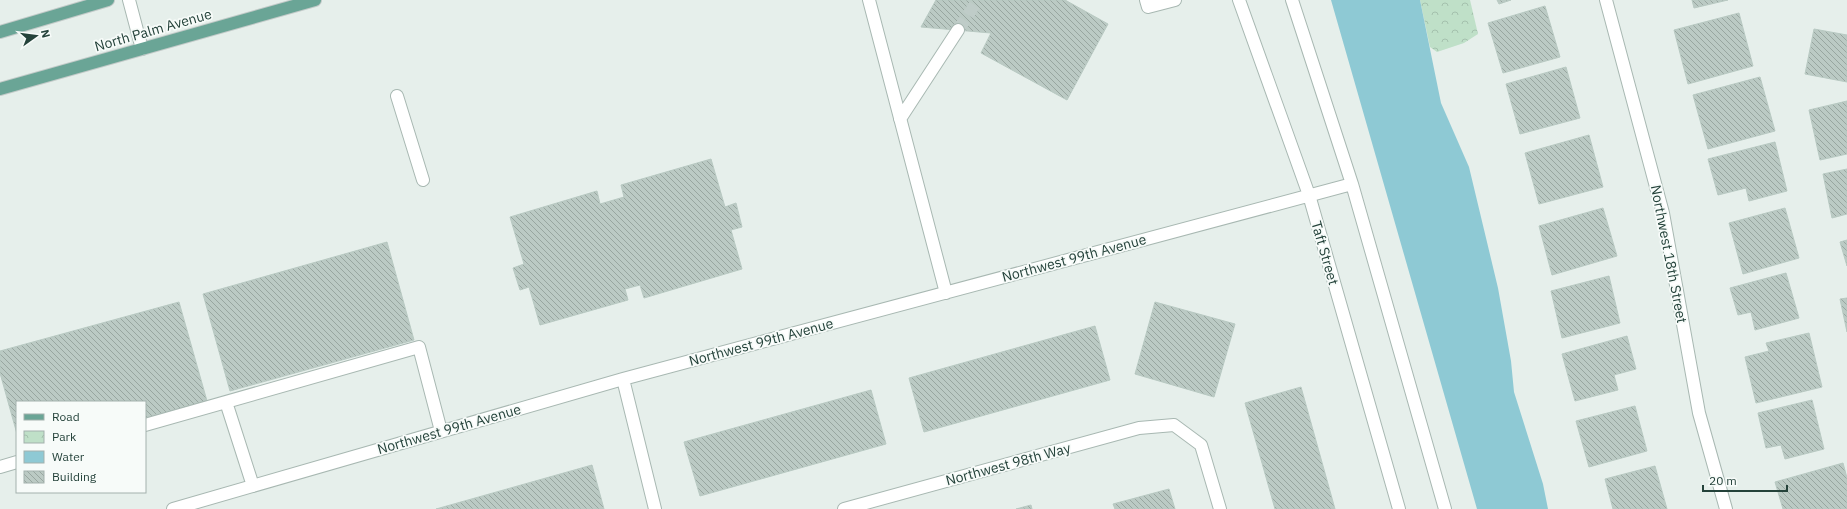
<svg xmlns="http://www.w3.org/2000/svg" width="1847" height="509" font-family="'IBM Plex Sans',sans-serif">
<defs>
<pattern id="park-crowns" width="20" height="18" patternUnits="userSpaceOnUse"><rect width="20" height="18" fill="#bfe0c8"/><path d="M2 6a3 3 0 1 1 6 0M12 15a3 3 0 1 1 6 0" fill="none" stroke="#a4c1ad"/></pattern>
<pattern id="building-back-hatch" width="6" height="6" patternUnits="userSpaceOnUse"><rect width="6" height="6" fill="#bbcac4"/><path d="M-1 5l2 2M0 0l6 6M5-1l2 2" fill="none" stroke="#98a6a0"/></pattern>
</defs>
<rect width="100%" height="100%" fill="#e6efeb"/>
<path fill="url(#park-crowns)" d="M1420,0H1470L1478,34L1464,43L1437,52L1430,47Z"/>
<path fill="#8ec9d4" d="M1331,0H1420L1441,103L1469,167L1498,288L1511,361L1514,392L1543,484L1548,509H1477Z"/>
<path fill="url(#building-back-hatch)" stroke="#b8c9c2" d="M936,0H1065L1108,24L1067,100L981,53L991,33L921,27Z
M1497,0H1511L1499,4Z
M1692,0H1728L1694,8Z
M1545,6L1560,57L1503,73L1488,23Z
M1739,13L1753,66L1688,84L1674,30Z
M1814,29L1847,35V82L1805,74Z
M1566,67L1580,118L1520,134L1506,84Z
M1760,77L1775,131L1708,149L1693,95Z
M1847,101V154L1820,160L1809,110Z
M1589,135L1603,187L1539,204L1525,153Z
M1775,142L1787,191L1749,201L1746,188L1718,195L1708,159Z
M711,159L725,207L736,203L742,227L731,230L742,269L644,298L640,285L625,289L628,300L540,325L529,287L520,290L513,268L524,264L510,217L597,191L600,204L624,197L621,185Z
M1847,169V214L1832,218L1823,174Z
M1603,208L1617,256L1552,275L1539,226Z
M1785,208L1799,258L1743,274L1729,223Z
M1847,240V266L1840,242Z
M387,242L414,340L230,391L203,294Z
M1786,273L1799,318L1755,330L1751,312L1738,315L1730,288Z
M1609,276L1620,323L1562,338L1551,291Z
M1847,298V332L1840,299Z
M179,302L207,401L145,418V402H17V434L0,373V351Z
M1155,302L1235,324L1214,397L1135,374Z
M1095,326L1110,380L924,432L909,378Z
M1809,333L1822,387L1756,403L1745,357L1769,351L1766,343Z
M1627,336L1636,369L1614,375L1618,390L1575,401L1562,354Z
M1301,387L1335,509H1275L1245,403Z
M871,390L886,444L700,496L684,442Z
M1812,400L1824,449L1785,459L1781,445L1766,448L1758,413Z
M1635,406L1647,451L1589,467L1576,421Z
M1843,463L1847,478V509H1783L1775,482Z
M592,465L604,509H436Z
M1655,466L1667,509H1613L1605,479Z
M1169,489L1175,509H1115L1113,504Z
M1031,505L1032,509H1016Z"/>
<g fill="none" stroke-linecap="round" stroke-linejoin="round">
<path stroke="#bfccc8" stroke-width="12" stroke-dasharray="12 6" stroke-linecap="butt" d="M958,30L978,0"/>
<defs>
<path id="minor" d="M129,0L142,49
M869,0L946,293
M1146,0L1148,7L1175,0
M1239,0L1309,195L1399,509
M1292,0L1352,184L1445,509
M1606,0L1663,213L1699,413L1726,509
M397,96L423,180
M900,119L958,30
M623,379L655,509
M226,402L253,486
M145,425L419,347L441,431
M0,467L17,462
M173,509L623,379L1352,184
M844,509L1139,428L1174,425L1201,445L1220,509"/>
<path id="major" d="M0,32L108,0
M0,89L315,0"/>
</defs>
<use href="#minor" stroke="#a8b8b2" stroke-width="14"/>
<use href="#major" stroke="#c2cac8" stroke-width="14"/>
<use href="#minor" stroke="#fff" stroke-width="12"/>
<use href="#major" stroke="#6aa596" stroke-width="12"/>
</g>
<g text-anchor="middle" stroke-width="3.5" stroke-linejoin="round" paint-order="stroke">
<g font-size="14" fill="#24423a" stroke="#f7fbf9">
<text transform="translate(153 30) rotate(-16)" y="5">North Palm Avenue</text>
<text transform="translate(1325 253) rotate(74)" y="5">Taft Street</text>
<text transform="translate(1669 254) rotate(79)" y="5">Northwest 18th Street</text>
<text transform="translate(1074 258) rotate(-15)" y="5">Northwest 99th Avenue</text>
<text transform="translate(761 342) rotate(-15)" y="5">Northwest 99th Avenue</text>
<text transform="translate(449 429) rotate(-16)" y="5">Northwest 99th Avenue</text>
<text transform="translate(1008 464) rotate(-15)" y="5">Northwest 98th Way</text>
</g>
</g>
<rect x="16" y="401" width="130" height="92" fill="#f7fbf9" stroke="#a3b1ad"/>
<rect x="24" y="414" width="20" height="6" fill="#6aa596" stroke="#a3b1ad"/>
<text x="52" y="421" font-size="12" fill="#24423a">Road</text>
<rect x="24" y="431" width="20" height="12" fill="url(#park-crowns)" stroke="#a3b1ad"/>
<text x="52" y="441" font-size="12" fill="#24423a">Park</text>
<rect x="24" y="451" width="20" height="12" fill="#8ec9d4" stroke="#a3b1ad"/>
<text x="52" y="461" font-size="12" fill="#24423a">Water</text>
<rect x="24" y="471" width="20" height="12" fill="url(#building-back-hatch)" stroke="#a3b1ad"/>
<text x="52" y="481" font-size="12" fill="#24423a">Building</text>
<g transform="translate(36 36) rotate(76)" stroke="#f7fbf9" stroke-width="3" paint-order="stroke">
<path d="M0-3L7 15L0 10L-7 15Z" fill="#24423a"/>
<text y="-6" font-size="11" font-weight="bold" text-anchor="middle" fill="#24423a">N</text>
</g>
<path d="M1703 485v6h84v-6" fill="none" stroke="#24423a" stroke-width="2"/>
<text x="1709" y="485" font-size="12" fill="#24423a" stroke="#f7fbf9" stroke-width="3" paint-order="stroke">20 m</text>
</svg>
